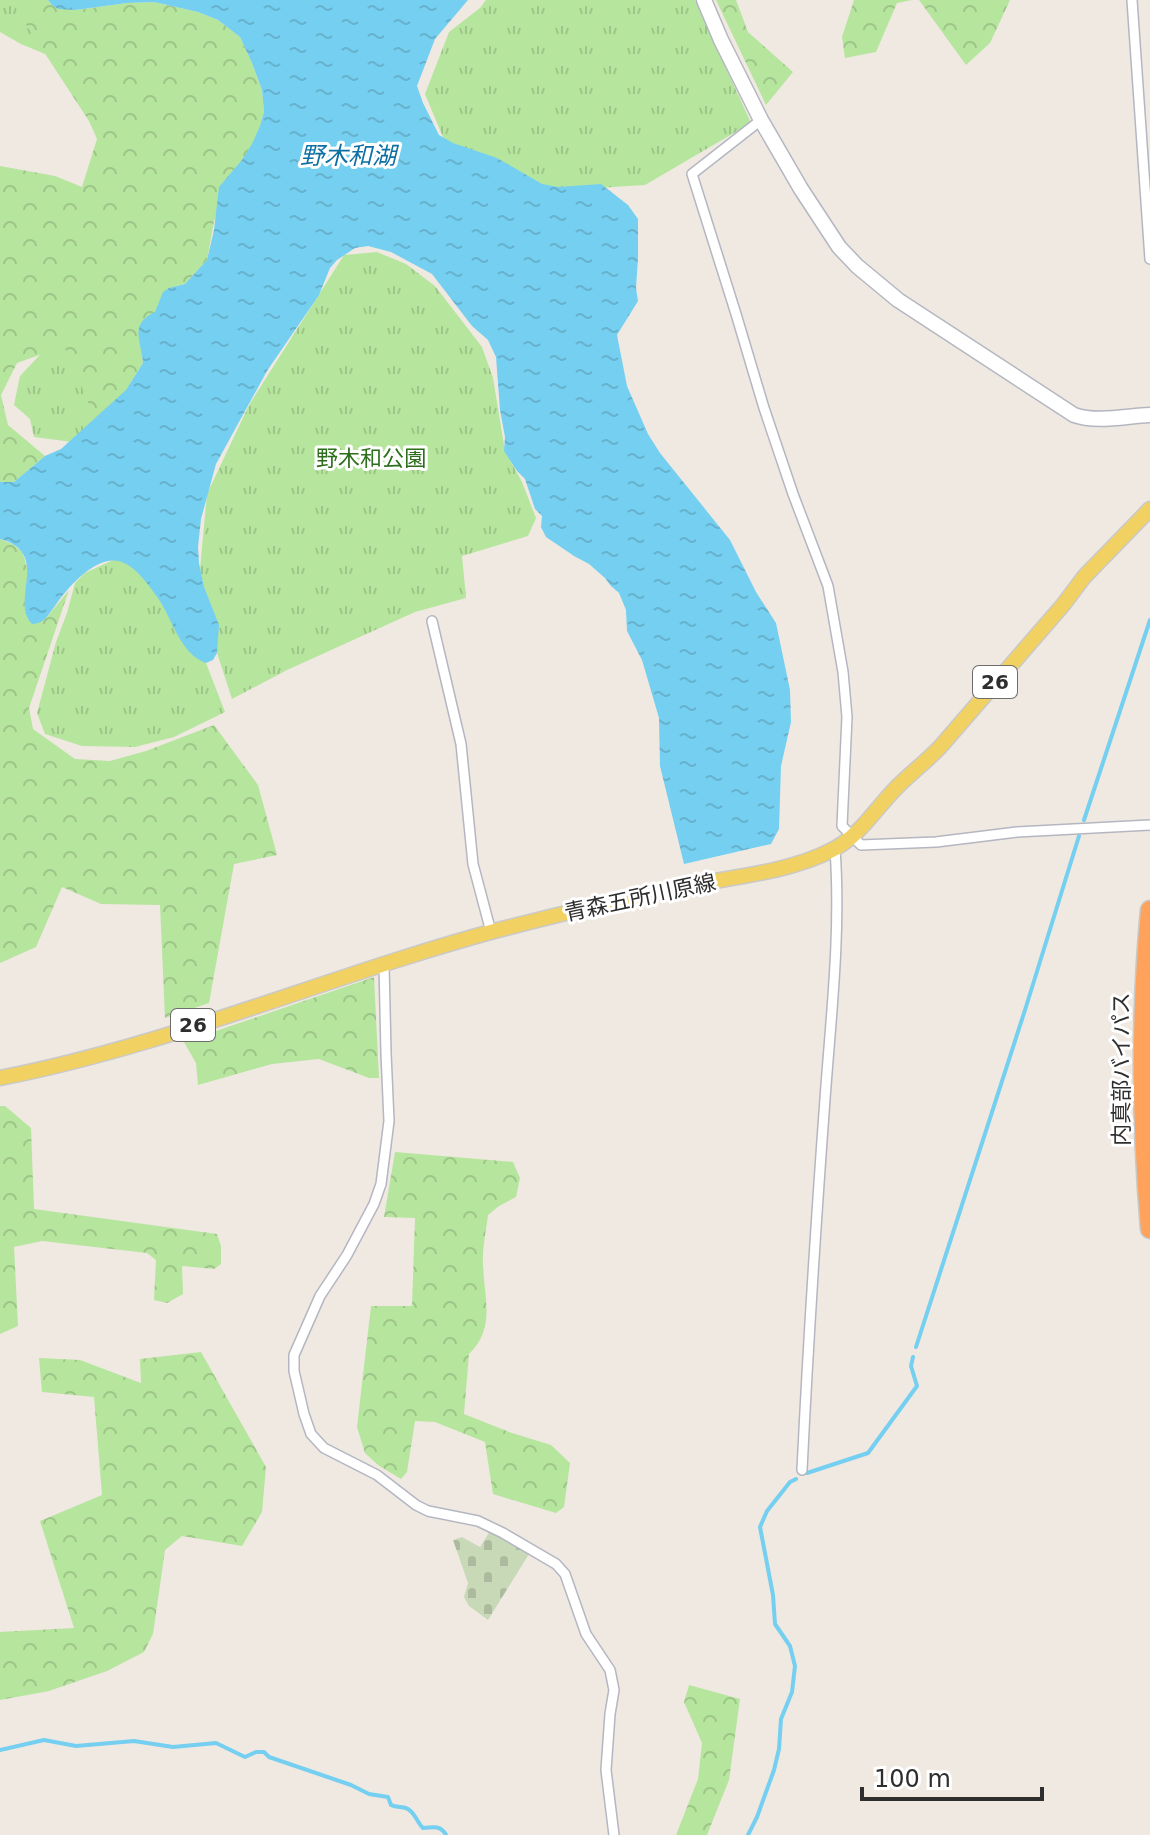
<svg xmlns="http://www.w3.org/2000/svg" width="1150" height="1835" font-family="'DejaVu Sans','Noto Sans JP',sans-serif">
<defs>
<pattern id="grass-tufts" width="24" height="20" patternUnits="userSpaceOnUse" patternTransform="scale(2)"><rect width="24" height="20" fill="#b6e59e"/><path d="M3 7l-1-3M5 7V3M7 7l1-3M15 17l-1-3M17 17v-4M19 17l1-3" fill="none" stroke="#9dc588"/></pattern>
<pattern id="forest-crowns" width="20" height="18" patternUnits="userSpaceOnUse" patternTransform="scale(2)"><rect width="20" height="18" fill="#b6e59e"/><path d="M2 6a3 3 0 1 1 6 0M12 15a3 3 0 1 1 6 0" fill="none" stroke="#9dc588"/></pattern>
<pattern id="cemetery-stones" width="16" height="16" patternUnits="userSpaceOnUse" patternTransform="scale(2)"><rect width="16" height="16" fill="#c8d9b8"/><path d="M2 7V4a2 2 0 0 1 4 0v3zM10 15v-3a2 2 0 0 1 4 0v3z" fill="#acbb9e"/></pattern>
<pattern id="water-ripples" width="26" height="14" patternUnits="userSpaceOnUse" patternTransform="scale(2)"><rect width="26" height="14" fill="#75cff0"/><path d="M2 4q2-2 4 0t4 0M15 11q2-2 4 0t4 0" fill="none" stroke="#66b2ce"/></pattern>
</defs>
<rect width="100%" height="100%" fill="#efe9e1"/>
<path fill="url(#grass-tufts)" d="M0,0H43L48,11L76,18L139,15L218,30L245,62L264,129L228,179L215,219L184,272L168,293L151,324L140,366L122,399L96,426L72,442L34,437L30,419L14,405L20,376L103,288L141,228L170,178L196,121L213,98L196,84L157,72L62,61L21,44L0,32Z
M486,0H695L751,123L645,185L548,191L445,142L425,94L449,32L480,8Z
M377,252L406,264L435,286L482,347L493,378L505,451L522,482L536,518L528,536L462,556L466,598L415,612L287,670L232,699L217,653L200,569L207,494L249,405L344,255Z
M139,556L165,609L206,663L225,712L174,737L135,747L82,746L45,734L37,713L56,642L67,613L75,583L85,573L113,560Z"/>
<path fill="url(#forest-crowns)" d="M10,0H48L52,5L75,10L127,3L154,2L198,12L218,20L240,37L252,63L262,90L264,112L260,126L252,144L217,205L207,260L185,284L169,288L160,298L158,308L155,312L148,316L137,332L143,363L126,390L95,418L64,346L17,363L1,395L8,425L45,456L14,482H0V166L55,176L82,187L97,139L89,121Z
M716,0H736L748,32L793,72L766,105Z
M854,0H912L897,3L876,52L845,58L842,37Z
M919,0H1010L990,43L966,65Z
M0,539L14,545L23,553L27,568V589L47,617L69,590L29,708L33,729L75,759L110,761L146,751L214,725L258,785L277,855L234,864L209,1003L165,1018L160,905L101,904L62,887L36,947L0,963Z
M374,977L379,1078H369L319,1059L272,1064L198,1085L196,1063L184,1042Z
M0,1106H5L31,1128L34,1209L217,1234L221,1246V1264L214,1269L182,1266L183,1294L167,1303L154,1300L156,1260L147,1253L42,1241L14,1247L18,1326L0,1334Z
M395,1152L513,1162L520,1178L516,1197L499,1206L488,1215C486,1231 482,1249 483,1265C484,1298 496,1328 469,1354L464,1414L512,1433L551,1445L570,1463L564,1507L556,1513L493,1494L485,1442L435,1422L415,1421L407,1472L401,1479L378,1465L365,1453L357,1427L371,1306H412L415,1218L384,1217Z
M201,1352L266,1467L262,1512L242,1546L182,1536L165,1550L153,1634L144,1652L107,1671L49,1691L0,1700V1632L74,1628L40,1521L102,1495L94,1397L42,1392L39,1358L80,1360L141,1383L140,1359Z
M689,1685L740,1699L729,1780L707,1835H676L698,1779L702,1743L684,1702Z"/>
<path fill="url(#cemetery-stones)" d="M490,1531L529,1554L488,1620L469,1606L464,1597L468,1583L453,1540L462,1537L480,1547Z"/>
<path fill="url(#water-ripples)" d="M48,0H468L435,39L417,86L423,103L439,135L453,143L497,158L542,184L558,187L601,184L628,205L638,219V258L636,288L638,301L617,335L627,386L648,434L660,453L730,540L756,592L776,623L790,690L791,722L781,766L779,829L771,844L684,864L660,766L659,718L642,660L627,631L626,610L619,593L611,586L605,578L589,564L574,556L546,537L541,527L542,516L535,509L525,479L517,471L504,451L505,437L500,410L496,357L488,340L472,326L432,274L391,252L368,246L355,248L337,260L330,268L319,295L267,371L216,464L201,519L198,547L199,563L204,587L219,625L217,653L213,660L206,663C178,653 172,615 155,594C147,583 137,569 124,563C99,551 68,587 55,606C48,615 44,624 32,624C9,601 52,553 0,539V482H14L45,456L61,449L126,390L143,363C141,340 129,324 155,312L163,292L169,288L185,284L207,260L214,230L219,187L242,160L252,144L260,126L264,112L262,90L252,63L240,37L218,20L198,12L154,2L127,3L75,10L58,9L52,5Z"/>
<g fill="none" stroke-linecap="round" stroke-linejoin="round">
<path stroke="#75cff0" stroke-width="4" d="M1084,820L1150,620
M916,1347L1025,1010L1079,836
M807,1473L868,1453L917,1386L911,1366L913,1357
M0,1750L44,1740L76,1746L134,1741L173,1747L216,1743L245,1757L256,1752H264L269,1757L351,1785L369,1794L388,1797L391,1805C397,1808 403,1806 408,1809C415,1813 417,1822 423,1828C432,1827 441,1825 446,1835
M748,1835L757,1817L774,1770L779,1749L781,1719L792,1692L795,1666L790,1646L775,1624L773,1595L760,1527L767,1511L790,1482L796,1479"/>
<defs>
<path id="street" d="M1132,0L1150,259
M761,120L692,174L736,314L764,408L793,494L828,586L843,672L847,717L842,826L861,845L936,842L1017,832L1150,825
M432,621L461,744L473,864L491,932
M384,965L386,1053L389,1121L381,1184L374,1204L347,1255L320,1296L294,1355V1371L304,1414L311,1434L324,1448L377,1475L416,1505L428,1511L478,1521L503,1533L556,1564L565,1574L586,1634L610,1670L614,1690L610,1714L606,1770L614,1835
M802,1470C808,1346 816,1222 825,1099C831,1016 841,932 835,849"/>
<path id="secondary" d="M704,0L721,40L761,120L801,189L839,247L857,266L898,300L1074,415C1097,423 1126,416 1150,415"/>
<path id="primary" d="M0,1078C170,1045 331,975 498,930C560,914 623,899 686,886C733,877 790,872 832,850C859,837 876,808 897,787C911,773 927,761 941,746L1063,605L1084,577L1150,509"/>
<path id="highway" d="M1150,910C1140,1016 1141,1123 1150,1229"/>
</defs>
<use href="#street" stroke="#b4b7c1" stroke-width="12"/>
<use href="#secondary" stroke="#b4b7c1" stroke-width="17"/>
<use href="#primary" stroke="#c9c9c9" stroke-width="17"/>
<use href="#highway" stroke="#c9c9c9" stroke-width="21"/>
<use href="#street" stroke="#fff" stroke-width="9"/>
<use href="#secondary" stroke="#fff" stroke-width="14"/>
<use href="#primary" stroke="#f2d163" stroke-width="14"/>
<use href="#highway" stroke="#ffa35c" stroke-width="18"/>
</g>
<g text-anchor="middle" stroke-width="6" stroke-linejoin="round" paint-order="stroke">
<g fill="#fff" stroke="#6d6d6d" stroke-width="2">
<rect x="973" y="666" width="44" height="32" rx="6"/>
<rect x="171" y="1009" width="44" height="32" rx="6"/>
</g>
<g font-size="20" font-weight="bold" fill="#2e2e2e">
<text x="995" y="689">26</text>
<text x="193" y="1032">26</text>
</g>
<g font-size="22" fill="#2c6e1b" stroke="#fff">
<text x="371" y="466">野木和公園</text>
</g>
<g font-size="22" fill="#2e2e2e" stroke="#fff">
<text transform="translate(640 897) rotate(-12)" y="8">青森五所川原線</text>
<text transform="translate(1121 1069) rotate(-90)" y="8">内真部バイパス</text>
</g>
<g font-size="24" font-style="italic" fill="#0d6fa3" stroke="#fff">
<text x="348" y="164">野木和湖</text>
</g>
</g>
<path d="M862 1787v12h180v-12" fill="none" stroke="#2e2e2e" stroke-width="4"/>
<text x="874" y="1787" font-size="24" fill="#2e2e2e" stroke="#ffffff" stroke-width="6" paint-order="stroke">100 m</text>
</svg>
